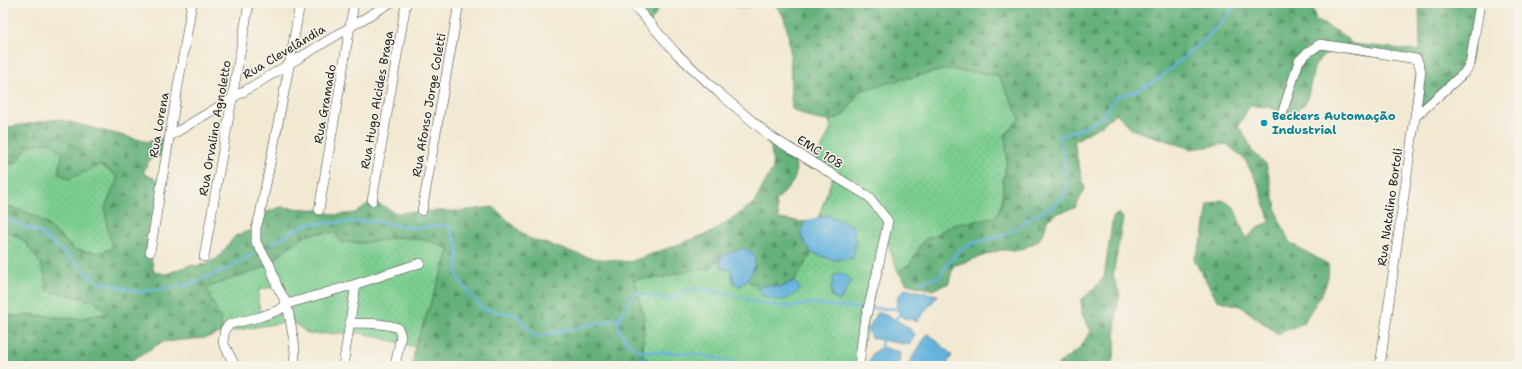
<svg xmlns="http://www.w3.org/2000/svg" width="1522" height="369" font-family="'Shantell Sans',sans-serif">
<defs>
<pattern id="grass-dots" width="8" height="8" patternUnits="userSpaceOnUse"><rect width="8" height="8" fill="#7cce90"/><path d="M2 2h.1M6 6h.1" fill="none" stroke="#6bb07c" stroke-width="1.8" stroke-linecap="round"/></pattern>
<pattern id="forest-firs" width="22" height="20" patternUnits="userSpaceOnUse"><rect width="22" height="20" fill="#65b17a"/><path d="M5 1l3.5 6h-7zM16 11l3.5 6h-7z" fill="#528f63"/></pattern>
</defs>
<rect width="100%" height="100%" fill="#f7f3e8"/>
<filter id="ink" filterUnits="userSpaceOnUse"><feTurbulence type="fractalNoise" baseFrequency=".025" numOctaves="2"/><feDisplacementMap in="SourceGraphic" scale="8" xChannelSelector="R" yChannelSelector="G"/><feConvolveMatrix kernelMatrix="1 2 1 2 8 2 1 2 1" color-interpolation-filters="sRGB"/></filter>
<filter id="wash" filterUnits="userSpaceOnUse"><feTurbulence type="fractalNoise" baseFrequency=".012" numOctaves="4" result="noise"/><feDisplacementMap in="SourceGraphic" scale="16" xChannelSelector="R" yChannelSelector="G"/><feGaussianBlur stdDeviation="0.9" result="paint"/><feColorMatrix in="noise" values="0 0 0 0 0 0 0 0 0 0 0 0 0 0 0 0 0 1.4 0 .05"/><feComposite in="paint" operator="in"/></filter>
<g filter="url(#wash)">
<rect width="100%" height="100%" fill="#f2e9d3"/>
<path fill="url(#grass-dots)" stroke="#4c7556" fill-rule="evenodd" d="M947,69L998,75L1020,118L1005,135L1007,159L1003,181L1002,202L997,215L984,220L956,224L923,241L911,263L898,272L885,235L859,366H708L702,364H685L666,360L656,364L643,356L644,316L634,279L660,278L690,270L710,269L719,258L722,268L731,270L733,280L740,286L747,280L759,290L763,297L800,289L794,281L812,253L834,260L827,215L818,218L834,174L815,163L831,128L829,121L844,115L859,91L882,84Z
M51,142L63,153L101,165L118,177L105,208L108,231L113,248L99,253L75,250L48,225L33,215L3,204V162L14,164L30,145Z
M3,230L23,240L41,263L45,277L47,290L94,301L108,313L78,319L31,315L3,316Z
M334,232L342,242L364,243L400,237L426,240L450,249L415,347L362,333L309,334L291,321L221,333L206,288L270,265L287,248L310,234ZM277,286L288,311L272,316L262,315L258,302L259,290Z"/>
<path fill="url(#forest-firs)" stroke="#40664b" d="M632,3H662L650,24Z
M728,3H760L743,8Z
M772,3H1312L1316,21C1330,27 1343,33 1352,44L1420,51L1419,3H1480L1470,64L1415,117L1417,59L1385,54L1370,56L1333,51L1320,58L1314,68L1307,101L1290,117L1269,107L1250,106L1238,126L1248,141L1252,151L1266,164L1279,220L1290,243L1328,264C1332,287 1313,304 1304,323L1278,334L1240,306L1217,300L1194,260L1203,237L1208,204L1222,200L1234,207L1246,239L1258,227L1270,222L1259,186L1245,160L1227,144L1192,149L1131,129L1116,113L1102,125L1074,141L1078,163L1085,189L1075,208L1058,213L1047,220L1044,232L1038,241L1021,250H1000L953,266L949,283L932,290L907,284L898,272L911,263L923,241L956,224L984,220L997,215L1002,202L1003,181L1007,159L1005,135L1020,118L998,75L947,69L883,84L859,91C855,97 848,112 843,115C826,127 808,117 792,109C789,83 794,37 782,14C780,10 775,6 772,3Z
M58,119L148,142L170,136L167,154L150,159L143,173L162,182L150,252L154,272L166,274L190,265L198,266L217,259L235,236L256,228L260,215L280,207L319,210L335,215L355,213L372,201L397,213L422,211H461L493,207L528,238L591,258L630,262L712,232L754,203L773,168L770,136L792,149C800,179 796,180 776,201L779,219L804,222L801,236L812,253L794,281L781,287L765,285L759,290L747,280L755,267L719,258L710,269L690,270L660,278L634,279L644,316L643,356L633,361L631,366H412L415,347L450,249L426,240L400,237L364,243L342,242L334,232L310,234L287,248L270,265L206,288L220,317L221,333L205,338L162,342L129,362V366H3V316L31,315L78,319L108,313L94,301L46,290L45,277L41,263L23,240L3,230V204L33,215L48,225L75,250L99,253L113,248L108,231L105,208L118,177L101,165L69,179L58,173L63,153L51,142L30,145L14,164L3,162V128Z
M1119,213L1123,218L1113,276L1120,295L1116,315L1115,350L1111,366H1058V364L1079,349L1091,331L1082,314L1081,300L1093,290L1104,277L1113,217Z"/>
<path fill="#63b2dd" stroke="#40677c" d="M827,215L852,225L856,240L853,258L834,260L812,253L801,236L804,222Z
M747,248L755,257C755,270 750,277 740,286L734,283L731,270L722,268L719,258L731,252Z
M841,273L852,280L840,301L832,297L831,289L834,275Z
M794,281L800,289C797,292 794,295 790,297C779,303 765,300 759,290L765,285L781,287Z
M905,289L938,295L917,321L903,318L896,308L898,296Z
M877,312C892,317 904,323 915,334L909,345L871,338L868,330Z
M928,333L952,355L946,366H907Z
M881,347L900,352L899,366H867L873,353Z
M643,356L656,364L666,360L685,364L687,366H631L633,361Z"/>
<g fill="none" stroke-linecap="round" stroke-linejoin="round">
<path stroke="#63b2dd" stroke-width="2.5" d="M3,217L40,233L97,281L140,292L188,285L229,268L252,255
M271,244L306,224L371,221L415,228L448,225L458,247L457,277L473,298L483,309L517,315L535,337L619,319L635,292L667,300L693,288L723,293L765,304L794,307L811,303L839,307L899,309
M919,282L938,278L959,250L976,242L1003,236L1035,215L1057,204L1067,192L1066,175L1060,136L1087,126L1103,116L1117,96L1136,91L1157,80L1201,43L1225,19L1236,3
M619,319V329L627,342L640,351L696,354L754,366
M894,321L901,312
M881,350L882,337"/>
</g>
</g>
<g filter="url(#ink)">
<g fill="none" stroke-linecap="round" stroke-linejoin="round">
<defs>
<path id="street" d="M632,3L676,53L719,93L770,136L869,197L888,221L877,273L864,324L859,366
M1282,114L1299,61L1306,54L1320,44L1417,59L1421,71L1415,117
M170,136L390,3
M372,201L406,3
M319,210L354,3
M422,211L459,3
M150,252L192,3
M204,257L249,3
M356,284L420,263
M350,323C365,324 383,322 398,328L401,336L395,366
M235,366L223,342L225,329L230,324L260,317L279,310L287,304L356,284L343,366
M294,366L295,353L294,341L287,304L277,286L270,265L256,242V228L260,215L290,62L300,3
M1380,366L1415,117L1465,72L1470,64L1480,3"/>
</defs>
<use href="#street" stroke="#3c3b37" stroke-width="10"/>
<use href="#street" stroke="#fff" stroke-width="9"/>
</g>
</g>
<circle fill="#0f9aa8" stroke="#f7f3e8" stroke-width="1.5" cx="1264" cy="123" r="4"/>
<g text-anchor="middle" stroke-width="3" stroke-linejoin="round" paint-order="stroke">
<g font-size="12" fill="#1c1c1c" stroke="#f7f3e8">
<text transform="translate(284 52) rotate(-31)" y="4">Rua Clevelândia</text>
<text transform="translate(377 100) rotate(-80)" y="4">Rua Hugo Alcides Braga</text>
<text transform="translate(325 104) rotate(-80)" y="4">Rua Gramado</text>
<text transform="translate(429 105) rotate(-80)" y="4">Rua Afonso Jorge Coletti</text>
<text transform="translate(159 125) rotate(-80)" y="4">Rua Lorena</text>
<text transform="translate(215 128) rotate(-80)" y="4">Rua Orvalino Agnoletto</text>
<text transform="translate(820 152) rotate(32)" y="4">EMC 108</text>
<text transform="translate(1390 207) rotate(-82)" y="4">Rua Natalino Bortoli</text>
</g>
<g font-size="12" font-weight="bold" fill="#0d838f" stroke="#f7f3e8" text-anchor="start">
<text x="1272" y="120">Beckers Automação<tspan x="1272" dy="14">Industrial</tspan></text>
</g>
</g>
<rect width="1522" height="369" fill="none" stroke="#f7f3e8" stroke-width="16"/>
</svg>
